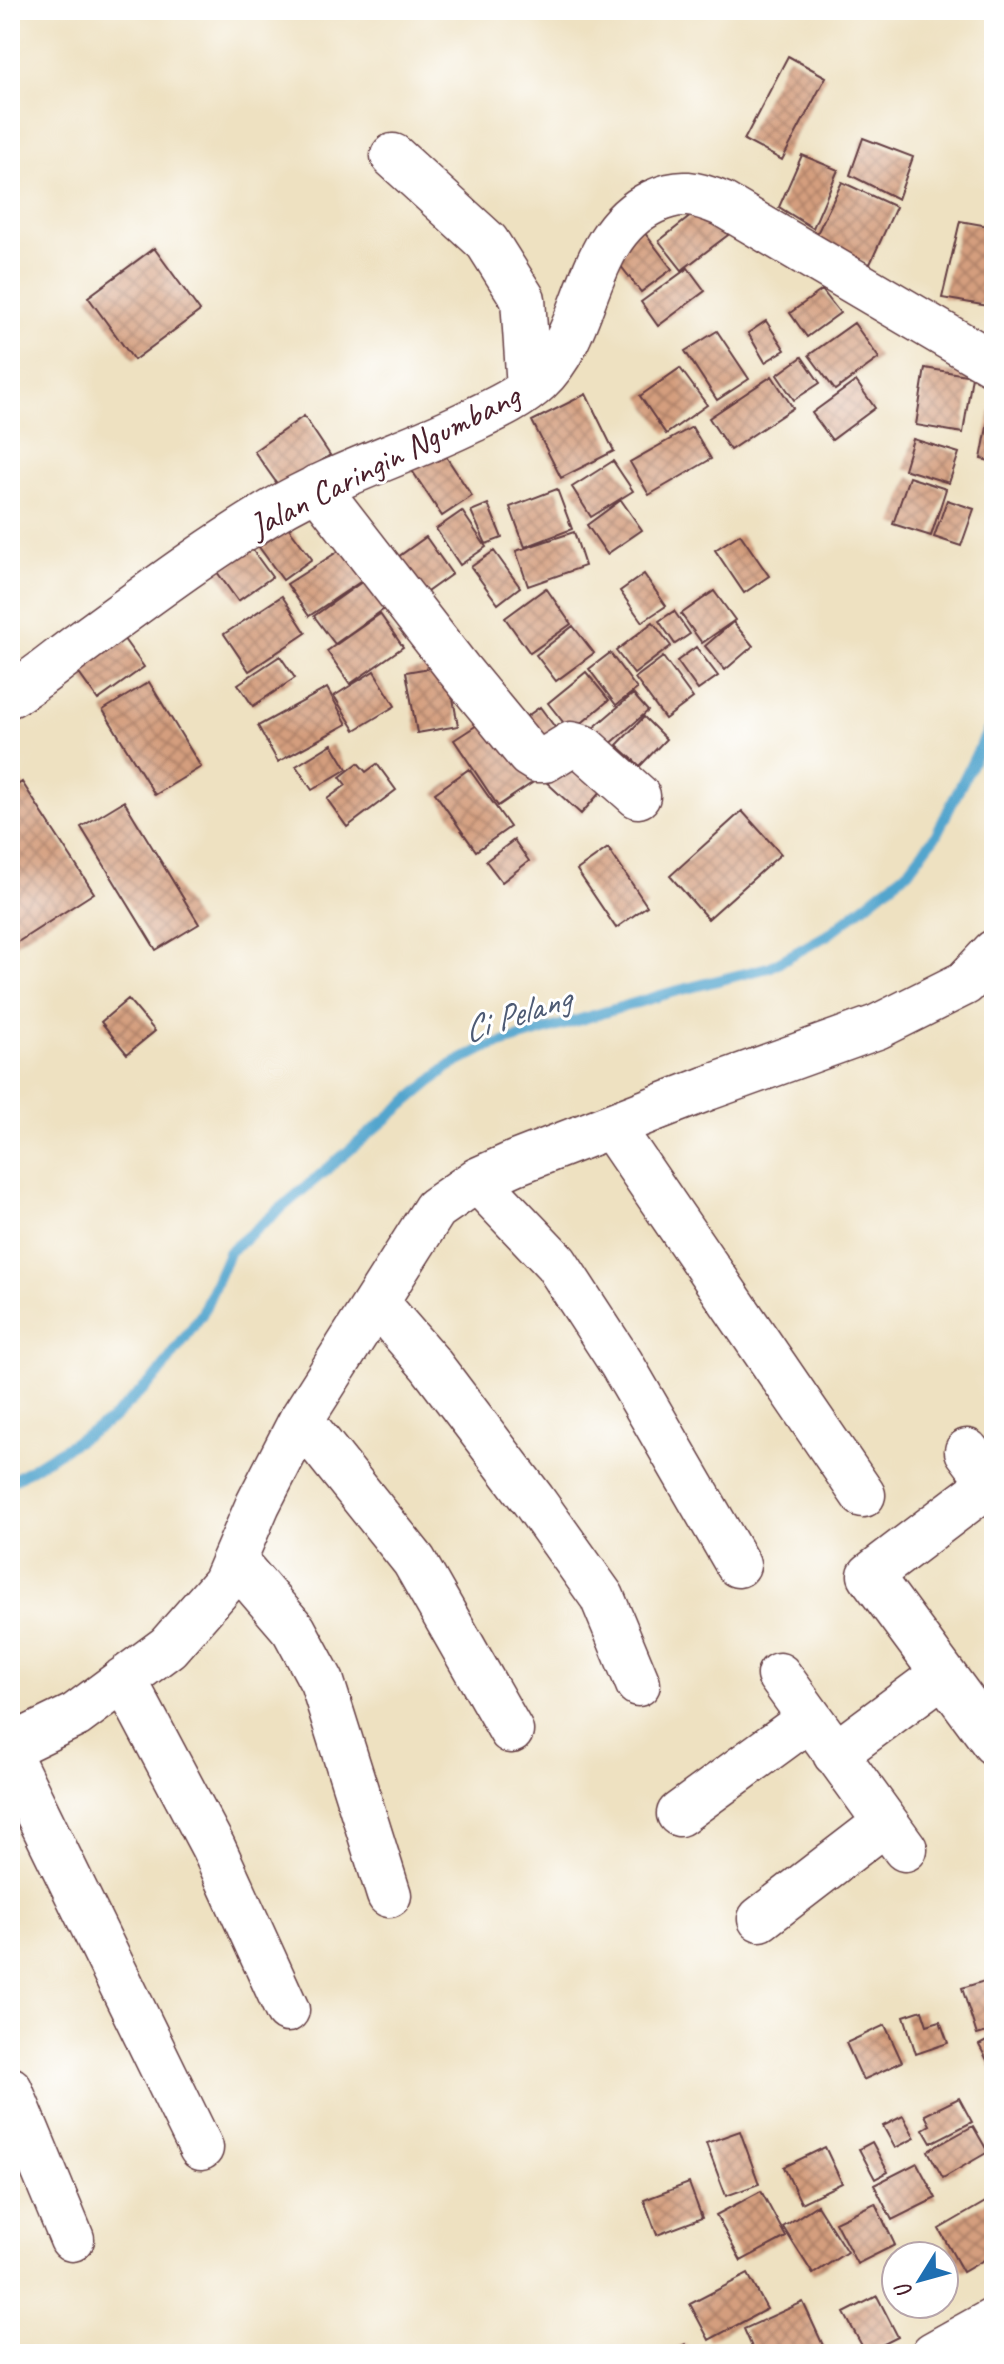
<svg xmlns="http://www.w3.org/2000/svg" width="1004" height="2364" font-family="Caveat,sans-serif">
<defs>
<pattern id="building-cross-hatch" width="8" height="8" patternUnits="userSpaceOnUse" patternTransform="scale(2)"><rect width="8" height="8" fill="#d49e7e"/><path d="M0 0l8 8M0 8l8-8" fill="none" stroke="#ae8067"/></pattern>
</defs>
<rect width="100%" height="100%" fill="#fff"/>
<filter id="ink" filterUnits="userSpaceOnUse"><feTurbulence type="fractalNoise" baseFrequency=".0125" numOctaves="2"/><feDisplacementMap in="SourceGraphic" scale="16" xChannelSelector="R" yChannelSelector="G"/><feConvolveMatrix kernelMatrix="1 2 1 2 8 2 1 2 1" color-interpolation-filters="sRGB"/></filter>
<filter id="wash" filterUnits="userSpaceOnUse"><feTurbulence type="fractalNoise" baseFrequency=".006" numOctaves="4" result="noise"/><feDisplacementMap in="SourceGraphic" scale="32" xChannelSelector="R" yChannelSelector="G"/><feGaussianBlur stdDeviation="1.8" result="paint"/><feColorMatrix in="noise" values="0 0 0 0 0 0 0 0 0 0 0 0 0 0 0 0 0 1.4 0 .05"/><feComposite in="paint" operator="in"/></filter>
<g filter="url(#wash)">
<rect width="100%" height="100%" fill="#eee1c1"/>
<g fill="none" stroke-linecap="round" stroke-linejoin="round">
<path stroke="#52a5cd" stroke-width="11" d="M10,1482L111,1420L158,1375L202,1314L229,1252L448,1067L485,1048L669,993L770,967L829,934L909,870L936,835L994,719"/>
</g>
<g id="blocks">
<path fill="url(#building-cross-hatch)" d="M788,56L826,77L782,160L744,140Z
M863,138L913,157L898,199L850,175Z
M802,155L838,170L813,228L779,207Z
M842,182L896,207L870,264L812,244Z
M705,205L728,235L682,270L659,241Z
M960,221L994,227V307L942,298Z
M641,228L672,269L641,292L610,252Z
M154,248L200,311L134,360L88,297Z
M688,268L705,291L658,326L641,302Z
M822,290L840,313L807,337L790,313Z
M766,321L785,350L765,362L748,333Z
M854,323L879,358L835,390L809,355Z
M717,331L749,379L717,400L685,351Z
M802,357L820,383L794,400L777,375Z
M680,368L707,405L666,434L640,396Z
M925,368L972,376L963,433L916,425Z
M772,376L793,408L730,450L709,418Z
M856,381L875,408L832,440L812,413Z
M586,394L614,451L561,478L532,421Z
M990,411L994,412V462L981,459Z
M304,416L330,455L281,489L254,451Z
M692,427L711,459L649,495L630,462Z
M913,439L959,453L949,483L904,469Z
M441,449L472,496L442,516L411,469Z
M613,461L633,491L591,517L572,487Z
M909,477L946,489L931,536L893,524Z
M557,489L572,529L525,547L510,507Z
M621,500L642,530L607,554L587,525Z
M947,500L974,509L961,546L934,537Z
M488,504L502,538L486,544L471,511Z
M462,511L486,547L460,565L436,529Z
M288,527L312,559L283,580L259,547Z
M574,532L585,566L528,586L516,551Z
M740,534L769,576L744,593L715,550Z
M426,537L452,574L410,604L384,567Z
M345,547L366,578L309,616L287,584Z
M251,548L272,577L238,601L217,572Z
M494,551L520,587L498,604L471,567Z
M373,574L394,602L335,644L314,616Z
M644,574L666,606L642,622L620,591Z
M546,588L571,624L530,653L505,618Z
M714,591L735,620L702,643L681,614Z
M282,596L306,633L249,671L224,634Z
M674,611L690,634L675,644L659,621Z
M380,614L403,647L350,684L327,651Z
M653,622L671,646L634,674L616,651Z
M733,622L753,646L725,670L705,646Z
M573,626L594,653L556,681L536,655Z
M121,635L144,667L98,700L75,668Z
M696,647L718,676L698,690L677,661Z
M610,653L637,689L616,705L589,669Z
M280,656L295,678L253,706L238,684Z
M663,657L693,698L665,719L635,678Z
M447,665L458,726L417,733L406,672Z
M374,671L395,706L355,730L334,696Z
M586,672L609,700L571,732L548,703Z
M149,682L201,767L155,795L103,710Z
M327,688L347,724L278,762L258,726Z
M633,694L648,711L600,753L585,735Z
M540,707L560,734L535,752L515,725Z
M491,716L535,781L498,806L454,740Z
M644,717L666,739L640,766L617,745Z
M332,744L347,769L312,790L296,766Z
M575,747L611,780L581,814L545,781Z
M358,763L366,772L377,764L396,790L347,827L327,799L346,785L340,777Z
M469,769L510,827L476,851L435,793Z
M22,782L94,893L10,947V790Z
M124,801L199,924L156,950L81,827Z
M742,811L781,854L708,919L670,876Z
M514,840L529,861L502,882L486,861Z
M608,848L647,906L616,928L577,870Z
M128,999L155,1031L127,1054L101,1022Z
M994,1978V2030L977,2035L962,1988Z
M922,2010L927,2025L940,2021L948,2043L916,2054L904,2016Z
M885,2025L902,2062L863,2080L846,2043Z
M994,2037V2073L979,2045Z
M959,2098L972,2122L931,2143L923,2129L930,2125L925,2115Z
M903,2116L915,2138L895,2148L883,2126Z
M973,2126L988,2152L943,2178L928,2151Z
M740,2131L759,2184L726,2196L706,2143Z
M872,2142L888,2172L875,2179L859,2149Z
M825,2147L842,2183L801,2203L784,2167Z
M917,2163L936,2198L892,2220L874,2185Z
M689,2183L702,2218L657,2235L644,2200Z
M761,2191L786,2237L741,2261L716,2215Z
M994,2197V2254L963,2272L939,2229Z
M875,2203L895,2245L857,2264L835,2222Z
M817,2205L847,2252L813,2274L783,2227Z
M748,2274L767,2309L709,2340L690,2304Z
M877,2296L898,2337L866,2353L844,2313Z
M803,2302L827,2354H755L744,2329Z
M685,2344L690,2354H666Z"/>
</g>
</g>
<g filter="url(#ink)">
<use href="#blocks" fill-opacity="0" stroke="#633c42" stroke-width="2"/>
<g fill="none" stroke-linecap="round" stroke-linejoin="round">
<defs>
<path id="minor" d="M393,156L487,242L523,299L529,388
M317,487L459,670L529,755L537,760H545L571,744L583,747L638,796
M10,695C36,680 59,659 83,642C145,597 207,550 273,511C335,474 406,453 471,421C494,410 519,399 538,381C592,331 582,236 653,202C680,189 696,193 722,204L994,364
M611,1126L863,1495
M477,1180L556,1263L621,1363L738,1565
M377,1303L430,1364L533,1500L602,1597L638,1684
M967,1451L994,1487
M991,1483L870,1575L994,1743
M234,1560L294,1630L322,1682L389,1895
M779,1675L905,1849
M124,1679L213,1847L287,2010
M511,1731L414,1561L301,1420L435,1209L477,1180L515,1163L708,1088L877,1027L965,983L994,952
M10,1747L76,1715L168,1647L224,1583L258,1504L301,1420
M835,1754L943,1674
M10,1757L201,2148
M679,1814L809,1719
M760,1919L885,1823
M10,2089L72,2239
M933,2354L994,2320"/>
</defs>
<use href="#minor" stroke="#633c42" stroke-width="47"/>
<use href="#minor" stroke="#fff" stroke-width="44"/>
</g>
</g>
<g text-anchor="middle" stroke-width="6" stroke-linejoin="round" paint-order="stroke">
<g font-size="34" fill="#4a1f2b" stroke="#fff">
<text transform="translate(384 460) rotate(-27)" y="12">Jalan Caringin Ngumbang</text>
</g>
<g font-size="36" font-style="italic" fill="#4e5b74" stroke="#fff">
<text transform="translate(516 1013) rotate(-18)" y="13">Ci Pelang</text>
</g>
</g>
<rect width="1004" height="2364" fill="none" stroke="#fff" stroke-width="40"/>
<g transform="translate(920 2280) rotate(233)"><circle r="38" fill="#ffffff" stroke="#b7a5aa" stroke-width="2"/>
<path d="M0-6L14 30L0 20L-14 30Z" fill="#1f6fb2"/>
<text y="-12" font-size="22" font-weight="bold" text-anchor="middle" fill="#4a1f2b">U</text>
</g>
</svg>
